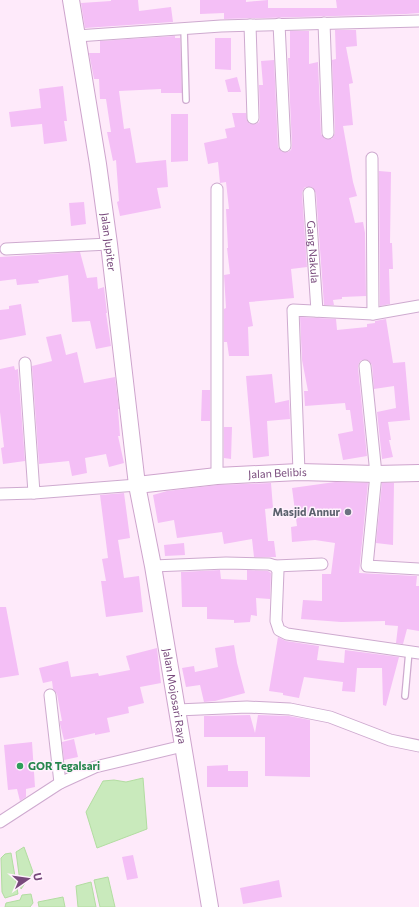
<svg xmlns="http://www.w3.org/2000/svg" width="419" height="907" font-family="Commissioner,sans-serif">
<rect width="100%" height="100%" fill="#feeafa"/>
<path fill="#c9eabc" stroke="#b2dda1" d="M143,778L147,829L97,848L86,812L103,781L114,780L126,782Z
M24,847L33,872L21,889L16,852Z
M11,853L18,894L5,898L2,892L1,858L5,854Z
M108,877L115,907H100L94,880Z
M91,882L96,907H78L76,886Z
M31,894L33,903L30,907H5L6,903L20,900L22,895Z
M63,897L65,907H39L38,902Z"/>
<path fill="#f4bff6" d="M111,0H138L139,11L171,7L173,22L85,28L81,3L111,1Z
M200,0H246V2L268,0V8H337L336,0H419V13L406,14L224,19V13L200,14Z
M335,30H356L357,46L346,47L353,83L349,84L353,125L343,126L353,182L357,196L349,198L355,223L363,222L365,233L366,296L342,297V299L333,300L334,305H324L316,193L312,187H305L303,190L302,193L307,267L291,269L294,298L249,302L253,326L248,327L249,356H229L227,342H224V309L226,308L224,275L230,274L227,248H228L226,209H229L226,182L220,183L218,162L208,164L204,143L227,138L225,129L235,127L232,113H246L247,121L250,124H256L259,122L260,118L259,85H263L261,61L274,60L278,147L282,152H288L291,150L292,146L288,58H290V31H309V64L318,62L321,134L325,139H332L335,133L332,60L336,59Z
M175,36V38H180L182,93H161V89L119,91L124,129L130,128L136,163L166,160L168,187L157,188L161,208L120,216L117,202L119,201L116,160L113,161L107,132H111L106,99H100L99,79H94L89,53H100V41Z
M215,38H231V70L215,69Z
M237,77L241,92H228L225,80Z
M63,86L67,121H64L67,141L44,144L42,124L11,127L9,112L41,108L39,89Z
M171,114H188V161L171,162Z
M379,171L391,172L390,243H392L393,269H389L390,304L380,306Z
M84,202L86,224L71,226L69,203Z
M80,252L87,278L97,277L98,289L104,287L107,313H106L111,346L96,349L90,321L72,322L68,275L38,280L39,283L17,285L16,279L0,281V257Z
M21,304L26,335L0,340V310L9,309V306Z
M300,317L336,319L337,330L367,327V324L375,323V321L386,319L393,363L405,362L410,420L388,422L391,440H389L393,457L382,459L377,412L396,408L394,386L374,389L372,365L368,360H361L359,363L358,367L367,456L343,460L338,434L353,431L350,410H346L345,403L305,406L304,391H308L302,360Z
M61,334L66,355L77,352L84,383L115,377L119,409H118L120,436H118L124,463L109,467L106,454L85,458L87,473L72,476L69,461L39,464L32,366L52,361L46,337Z
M14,366L15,370L18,369L25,461L3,464L1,448L4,447L0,412V369Z
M272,374L275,403L289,400L290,419L267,421L269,456L253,458L246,376Z
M202,390H210V421H201Z
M224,427H232L231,459L224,458Z
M335,482L368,483L359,573L417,576L416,586H419V631L407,629L403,644L396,643L398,626L385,625V621L341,622L301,619L303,600L322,601V574H331L335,543L315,540L292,542L291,527L297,526L292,488Z
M271,483L273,508L265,509L268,541H274L276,557H254L252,539L224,544L222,532L177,538L174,520L158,523L153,495L167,491L218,485Z
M382,483H394L393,545L376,543Z
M124,493L130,538L118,540L124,578L139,576L143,612L106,617L101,581H106L102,559L108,558L100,495Z
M184,543L185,555L165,556L164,545Z
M220,570L221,579L247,580V570L268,571L271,573L270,599L256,598L257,616L251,615L250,622L234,623V620L207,619V607H182L181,572Z
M0,607H6L19,675L0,678Z
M278,637L286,641L319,646L317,660L344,663L345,650L399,657L386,706L383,705L382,668H357L355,692L342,691L343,682L304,677L299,698L283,695V693L269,691Z
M234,645L237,663L245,693L215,701L204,702L200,685L186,687L182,668L194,666L195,672L218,667L215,648Z
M157,648L161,683L140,687L144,703L128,707L129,713L107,718L110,732L95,735V733L64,740L60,724V721H62L57,694L53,689L52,681L43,683L39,668L68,661L71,677L98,673L99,676L130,670L126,656Z
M250,715L255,733L258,715L289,716L310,720V777L265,776V737H204V716Z
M74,739L78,757L64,760L62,742Z
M32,742L35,787L26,789V797L20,801L17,789L8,790L4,745Z
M228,765V771H248V787H207V766Z
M133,855L138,878L127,880L122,857Z
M279,880L282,897L243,904L240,888Z"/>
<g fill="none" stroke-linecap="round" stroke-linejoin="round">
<defs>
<path id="lane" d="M184,28L186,100
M405,696L409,651"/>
<g id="street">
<path d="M324,23L328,133"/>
<path d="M279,24L285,146"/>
<path d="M250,25L253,118"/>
<path d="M77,36L221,26L419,21"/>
<path id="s1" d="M309,193L317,311"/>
<path d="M6,249L109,244"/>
<path d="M373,314L419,306"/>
<path d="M25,363L34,493"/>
<path d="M365,366L376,474L367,566L419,569"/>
<path d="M299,472L293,310L373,314L372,158"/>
<path d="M217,476V189"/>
<path d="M0,494L34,493L137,485"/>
<path d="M153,566L226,563L269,564L275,566L278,571L276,621L279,630L287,634L419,653"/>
<path d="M275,566L322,564"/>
<path d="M50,695L60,783"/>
<path d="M177,710L247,707L290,709L330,717L390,740L419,746"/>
<path d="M0,822L60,783L95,767L183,746"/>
</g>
<g id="secondary">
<path id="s2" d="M71,0L98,164L109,244L137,485L153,566L210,907"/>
<path id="s3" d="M137,485L217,476L299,472L376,474L419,473"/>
</g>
</defs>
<use href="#lane" stroke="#ceaacf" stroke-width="8"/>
<use href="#street" stroke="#ceaacf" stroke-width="13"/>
<use href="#secondary" stroke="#cea4cd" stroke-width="18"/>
<use href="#lane" stroke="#fff" stroke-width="5.5"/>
<use href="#street" stroke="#fff" stroke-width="11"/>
<use href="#secondary" stroke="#fff" stroke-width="16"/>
</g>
<circle fill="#6b7280" stroke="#fff2fd" stroke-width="1.5" cx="348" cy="512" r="4"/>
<circle fill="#2e9e5b" stroke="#fff2fd" stroke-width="1.5" cx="20" cy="766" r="4"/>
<g text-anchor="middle" stroke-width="3" stroke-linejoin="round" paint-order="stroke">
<g font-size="11" fill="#784a7c" stroke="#fff2fd">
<text dy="4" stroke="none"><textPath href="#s2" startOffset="245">Jalan Jupiter</textPath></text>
<text dy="4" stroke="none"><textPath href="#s1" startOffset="59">Gang Nakula</textPath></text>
<text dy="4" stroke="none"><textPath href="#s3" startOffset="141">Jalan Belibis</textPath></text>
<text dy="4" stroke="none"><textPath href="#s2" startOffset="704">Jalan Mojosari Raya</textPath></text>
</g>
<g font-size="11" font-weight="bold" fill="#5b616d" stroke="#fff2fd" text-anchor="end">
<text x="340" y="516">Masjid Annur</text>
</g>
<g font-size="11" font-weight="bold" fill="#27864d" stroke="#fff2fd" text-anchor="start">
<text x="28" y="770">GOR Tegalsari</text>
</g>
</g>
<g transform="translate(28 879) rotate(77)" stroke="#fff2fd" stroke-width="3" paint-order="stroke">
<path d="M0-3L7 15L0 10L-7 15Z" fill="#784a7c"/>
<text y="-6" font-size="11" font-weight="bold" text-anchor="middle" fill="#784a7c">U</text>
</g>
</svg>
